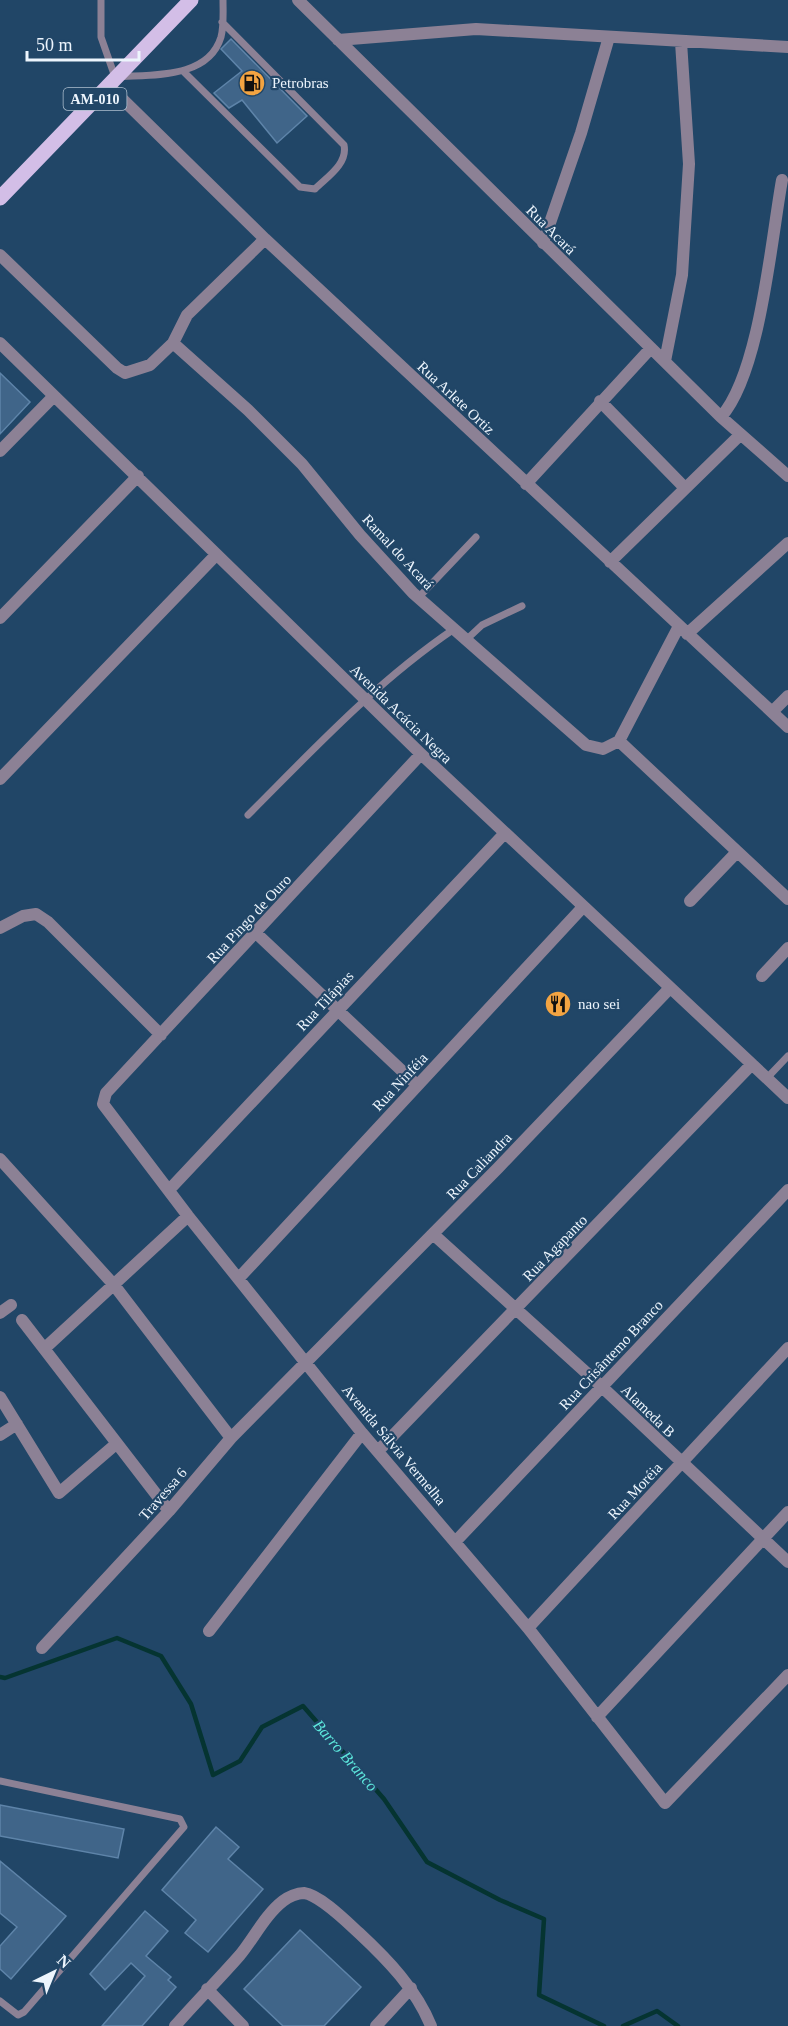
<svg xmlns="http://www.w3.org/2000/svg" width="788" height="2026" font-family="'Times New Roman',serif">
<rect width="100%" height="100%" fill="#214667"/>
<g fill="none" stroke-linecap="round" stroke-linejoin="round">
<path stroke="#053431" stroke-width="4.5" d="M0,1677L5,1678L117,1638L161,1656L191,1704L213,1775L240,1761L262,1727L303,1706L384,1799L427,1862L500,1900L544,1919L539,1995L604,2026
M623,2026L657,2011L678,2026"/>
</g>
<path fill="#406589" stroke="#5e84a9" stroke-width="1.5" d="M231,39L307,116L277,143L242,100L229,108L214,93L242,71L221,49Z
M0,373L30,402L0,434Z
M0,1805L124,1829L118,1858L0,1836Z
M216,1827L239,1847L228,1859L263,1889L208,1952L185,1933L196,1920L162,1890Z
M0,1861L66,1916L11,1979L0,1969V1946L17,1927L0,1913Z
M145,1911L168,1931L146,1956L171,1977L168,1980L176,1987L142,2026H102L145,1976L131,1963L105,1990L90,1974Z
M300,1930L361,1987L324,2026H283L244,1989Z"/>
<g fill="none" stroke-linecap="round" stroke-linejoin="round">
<path stroke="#8c8195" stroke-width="7" d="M101,0V37L115,77C150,74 208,80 221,37C224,26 223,11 223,0
M184,72L300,187L315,189C327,177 348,164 344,145L222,22
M419,597L476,537
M466,640L482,625L522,606
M248,815C314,749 376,682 454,629
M767,1078L788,1056
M0,1781L180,1819L184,1827L24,2012L18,2015L0,2001"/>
<path stroke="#8c8195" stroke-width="12" d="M298,0L721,417L788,476
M338,40L476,29L788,47
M108,85L265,239L788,727
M543,243L581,133L609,37
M0,255L117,368L125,373L150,365L173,343L187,315L265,239
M0,343L421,754L788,1098
M173,343L248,410L302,464L360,535L413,593L586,745L603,749L619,741L679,626
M665,361L682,275L689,164L681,42
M600,401L685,488
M721,417C760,373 771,241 782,180
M0,451L54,396
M526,484L651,348
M610,562L740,435
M0,618L138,476
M687,634L788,543
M772,712L788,696
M619,741L788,899
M421,754L106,1093L103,1104L188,1216L362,1433L528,1628L665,1803L788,1675
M0,779L216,555
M690,901L737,852
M0,928L23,916L36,914L48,922L161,1035
M256,933L417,1085
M762,976L788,948
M0,1159L114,1285L231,1438
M169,1190L504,834
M433,1234L601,1386L788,1562
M239,1278L583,907
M0,1313L11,1305
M22,1320L169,1511
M45,1348L188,1216
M0,1397L59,1493L116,1444
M0,1435L17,1424
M378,1451L752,1064
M456,1541L788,1190
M528,1628L788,1348
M209,1631L362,1433
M42,1648L169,1511L231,1438L498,1168L669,989
M597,1717L788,1512
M207,1989L243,2026
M175,2026C196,2002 219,1979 240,1955C254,1938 265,1915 283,1901C288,1897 297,1893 304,1893C320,1895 347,1922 359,1933C388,1960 416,1989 431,2026
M376,2026L411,1988"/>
<path stroke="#d3bee7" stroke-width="15" d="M0,198L191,0"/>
</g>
<defs>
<symbol id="fuel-disc" viewBox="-11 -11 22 22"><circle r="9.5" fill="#f3a442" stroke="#214667"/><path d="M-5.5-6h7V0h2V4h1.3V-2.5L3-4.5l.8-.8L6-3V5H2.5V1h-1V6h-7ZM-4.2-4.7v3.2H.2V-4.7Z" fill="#111"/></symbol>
<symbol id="restaurant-disc" viewBox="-11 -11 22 22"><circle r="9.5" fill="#f3a442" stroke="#214667"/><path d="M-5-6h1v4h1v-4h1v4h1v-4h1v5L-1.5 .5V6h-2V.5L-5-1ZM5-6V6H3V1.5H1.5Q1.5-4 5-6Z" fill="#111"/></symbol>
</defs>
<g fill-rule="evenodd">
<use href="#fuel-disc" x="237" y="68" width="30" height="30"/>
<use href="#restaurant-disc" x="543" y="989" width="30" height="30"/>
</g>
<g text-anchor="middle" stroke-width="4.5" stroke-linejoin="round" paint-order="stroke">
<rect fill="#214667" stroke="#b0c0d0" stroke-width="1.5" x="63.5" y="88" width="63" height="22" rx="4.5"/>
<g font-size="14" font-weight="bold" fill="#edf5fd">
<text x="95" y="104">AM-010</text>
</g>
<g font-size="15" fill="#edf5fd" stroke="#214667" text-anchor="start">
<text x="272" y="88">Petrobras</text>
<text x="578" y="1009">nao sei</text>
</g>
<g font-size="15" fill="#edf5fd" stroke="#214667">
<text transform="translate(551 230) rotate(45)" y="5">Rua Acará</text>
<text transform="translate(456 398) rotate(43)" y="5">Rua Arlete Ortiz</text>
<text transform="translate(398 552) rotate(47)" y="5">Ramal do Acará</text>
<text transform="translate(401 714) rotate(44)" y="5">Avenida Acácia Negra</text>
<text transform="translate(249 919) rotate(-47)" y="5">Rua Pingo de Ouro</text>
<text transform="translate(325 1001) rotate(-47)" y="5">Rua Tilápias</text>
<text transform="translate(400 1082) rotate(-47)" y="5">Rua Ninféia</text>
<text transform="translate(479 1166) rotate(-46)" y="5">Rua Caliandra</text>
<text transform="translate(555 1248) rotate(-46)" y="5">Rua Agapanto</text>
<text transform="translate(611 1355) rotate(-47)" y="5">Rua Crisântemo Branco</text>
<text transform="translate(648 1411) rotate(44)" y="5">Alameda B</text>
<text transform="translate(394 1445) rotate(50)" y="5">Avenida Sálvia Vermelha</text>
<text transform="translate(635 1491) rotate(-47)" y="5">Rua Moréia</text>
<text transform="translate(163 1494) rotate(-49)" y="5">Travessa 6</text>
</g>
<g font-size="16" font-style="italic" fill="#5ce6dc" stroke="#214667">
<text transform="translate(346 1755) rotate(49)" y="6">Barro Branco</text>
</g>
</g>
<g transform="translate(54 1972) rotate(43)" stroke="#214667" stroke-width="4.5" paint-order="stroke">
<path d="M0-4.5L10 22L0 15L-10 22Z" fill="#edf5fd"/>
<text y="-9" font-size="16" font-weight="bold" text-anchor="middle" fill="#edf5fd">N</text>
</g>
<path d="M27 51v9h112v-9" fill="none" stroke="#edf5fd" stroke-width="3"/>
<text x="36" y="51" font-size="18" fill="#edf5fd" stroke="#214667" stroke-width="4.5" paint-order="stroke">50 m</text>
</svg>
